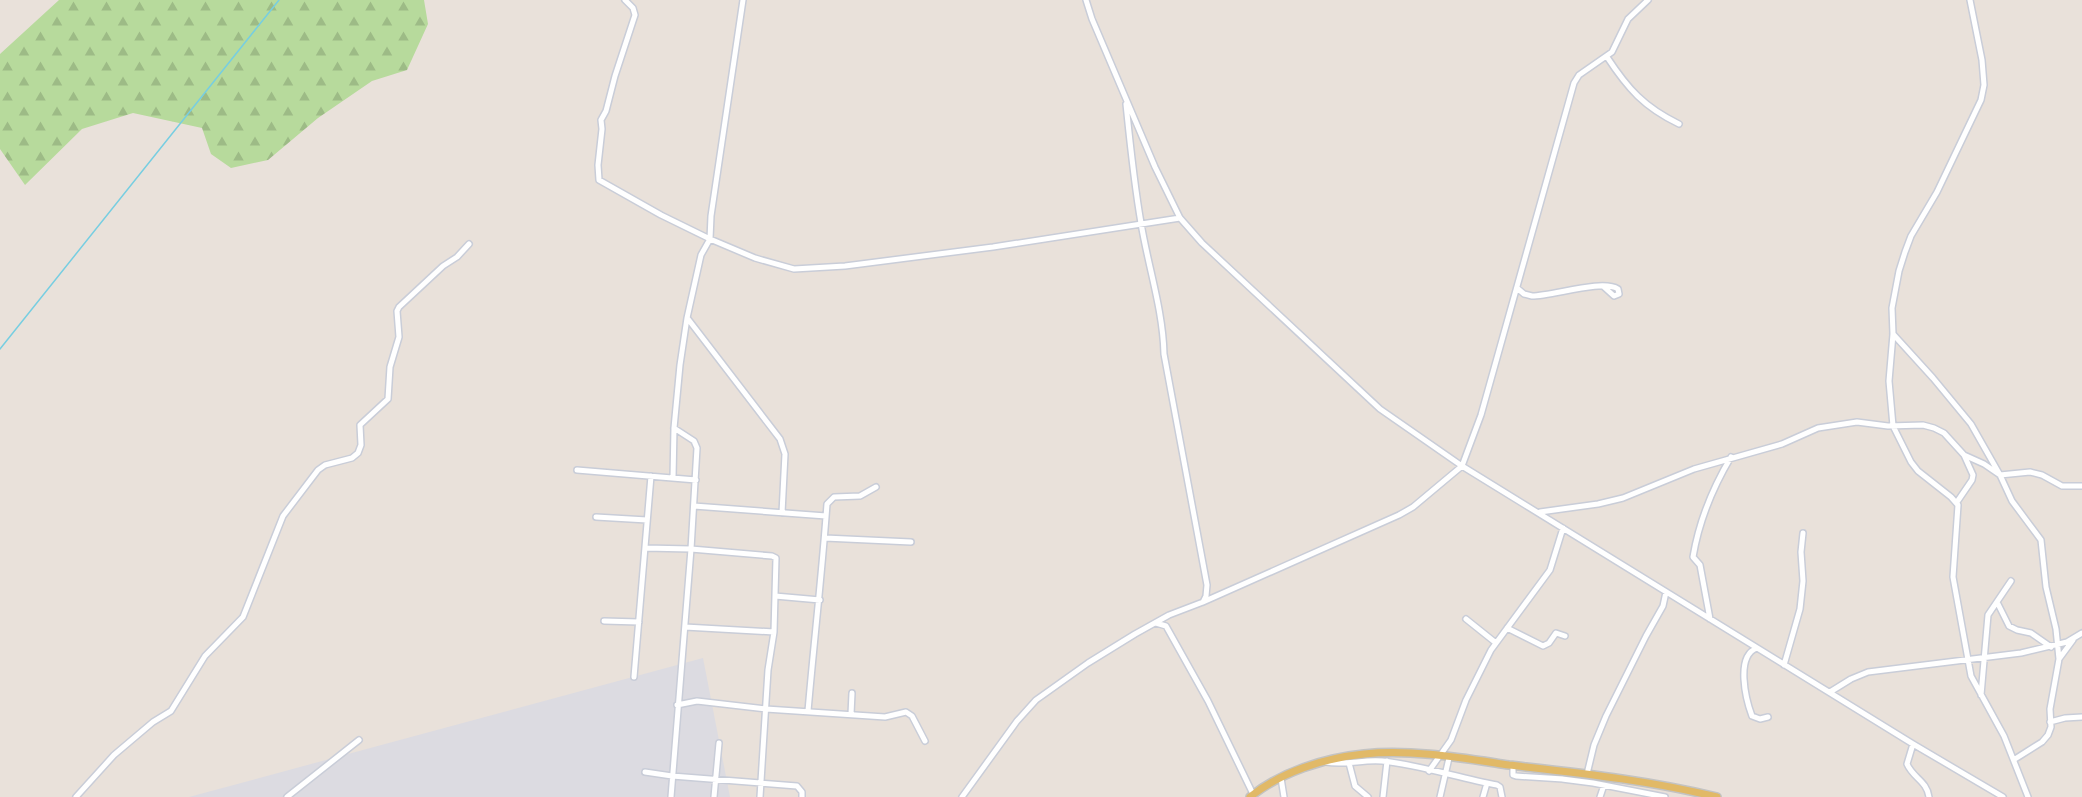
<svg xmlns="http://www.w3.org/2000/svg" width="2082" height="797" font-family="Overpass,sans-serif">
<defs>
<pattern id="forest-firs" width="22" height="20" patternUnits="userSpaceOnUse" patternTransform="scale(1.5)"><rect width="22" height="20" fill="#b7da9c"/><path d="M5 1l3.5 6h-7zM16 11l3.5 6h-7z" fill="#9dbb86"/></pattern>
</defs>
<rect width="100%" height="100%" fill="#e9e1da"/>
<path fill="#dcdbe1" d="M703,658L730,797H189Z"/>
<path fill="url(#forest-firs)" d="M59,0H424L428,24L407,70L372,81L318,118L268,160L231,168L211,154L202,128L133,113L82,129L25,185L0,149V54Z"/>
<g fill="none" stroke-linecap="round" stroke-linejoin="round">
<path stroke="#77cee1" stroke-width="1.5" d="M0,349L279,0"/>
<defs>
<path id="minor" d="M625,0L633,8L635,15L615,76L606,111L601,120L602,129L598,165L599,180L661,215L710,239L755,258L794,269L845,266L993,247L1180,218
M1086,0L1092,19L1155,167L1180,218L1202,243L1380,409L1462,466L1913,744L2003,797
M1970,0L1982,60L1984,85L1981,100L1937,192L1911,236L1905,252L1899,271L1892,308L1893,334L1889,381L1893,426L1911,462L1918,471L1951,497L1958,505L1953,577L1971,676L2004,736L2028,797
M1607,57C1628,89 1644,107 1679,124
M1517,288L1524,294L1532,296C1553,296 1602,279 1618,289L1619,294L1614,296L1604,287
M688,319L780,439L785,454L782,513
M1893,334L1933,378L1971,424L2000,475L2012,501L2041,540L2046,587L2056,629L2059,659
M1964,455L1984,464L2000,475L2030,472L2042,475L2062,486H2082
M577,470L696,480
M673,478L674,428L680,365L687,318L701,255L710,239L711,216L743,0
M694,506L826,516
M1540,512L1598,504L1623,498L1694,469L1782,444L1818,428L1857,422L1888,426L1923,425L1934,428L1944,433L1964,455L1973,475L1972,480L1957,502
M596,517L647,520
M825,538L911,542
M645,548L691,549L772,556L776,558L774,632L768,670L760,797
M775,596L820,600
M1203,602L1399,515L1413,507L1462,466L1481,415L1574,83L1579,75L1612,52L1628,19L1648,0
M1997,602L2009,626L2017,630L2031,633L2051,647
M1466,619L1496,643
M1710,619L1700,565L1693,557C1699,521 1712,489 1731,457
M604,621L639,622
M1156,623L1166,626L1208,701L1253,794
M685,627L774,632
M1507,628L1543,646L1549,643L1556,633L1565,636
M1757,648C1735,656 1746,700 1752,716L1760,719L1768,717
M1784,665L1800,609L1803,581L1801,552L1803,533
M634,677L651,476
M1830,692L1851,679L1868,672L2021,653L2067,642L2082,633
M1981,695L1988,615L2011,581
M677,705L697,701L766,709L885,717L906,712L912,716L925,741
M808,711C814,642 822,573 827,504L834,497L860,496L876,487
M851,714L852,693
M2050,722L2065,718L2082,717
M1913,744L1907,764C1913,778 1927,781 1929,797
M2015,759L2042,742L2048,735L2051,727L2050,709L2059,659L2073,640
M1326,762C1345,766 1363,759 1382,761C1421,765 1458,778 1497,785L1500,787L1502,797
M1349,763L1355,786L1368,797
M1513,765V775L1516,776L1563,779
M1429,771L1451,740L1466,700L1491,650L1550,570L1563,528
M645,772L672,776L797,786L802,792V797
M1587,774L1594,745L1606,716L1646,636L1663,606L1666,592
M1281,778L1284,797
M1562,779L1593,783L1665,797
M76,797L114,755L153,722L171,711L205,656L243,617L283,516L318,470L325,465L352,458L358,453L361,445L360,425L388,399L390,367L399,337L397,311L399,307L443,266L457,257L469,244
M287,797L359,740
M671,797L691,549L697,448L694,441L674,428
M714,797L719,743
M962,797L1017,721L1036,700L1088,663L1135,634L1169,615L1203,602L1206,596L1207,585L1164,354C1163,310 1148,266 1141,223C1134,183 1130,143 1126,104
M1383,797L1387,761
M1440,797L1449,758
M1483,797L1487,783
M1600,797L1604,785"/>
<path id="major" d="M1250,797C1281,772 1324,758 1364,754C1411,749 1462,758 1509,765C1579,773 1648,780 1717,797"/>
</defs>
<use href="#minor" stroke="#c9cdd8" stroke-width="8"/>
<use href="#major" stroke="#c3c3c3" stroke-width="10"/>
<use href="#minor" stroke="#fff" stroke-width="5"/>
<use href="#major" stroke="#e1b967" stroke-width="7"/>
</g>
</svg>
